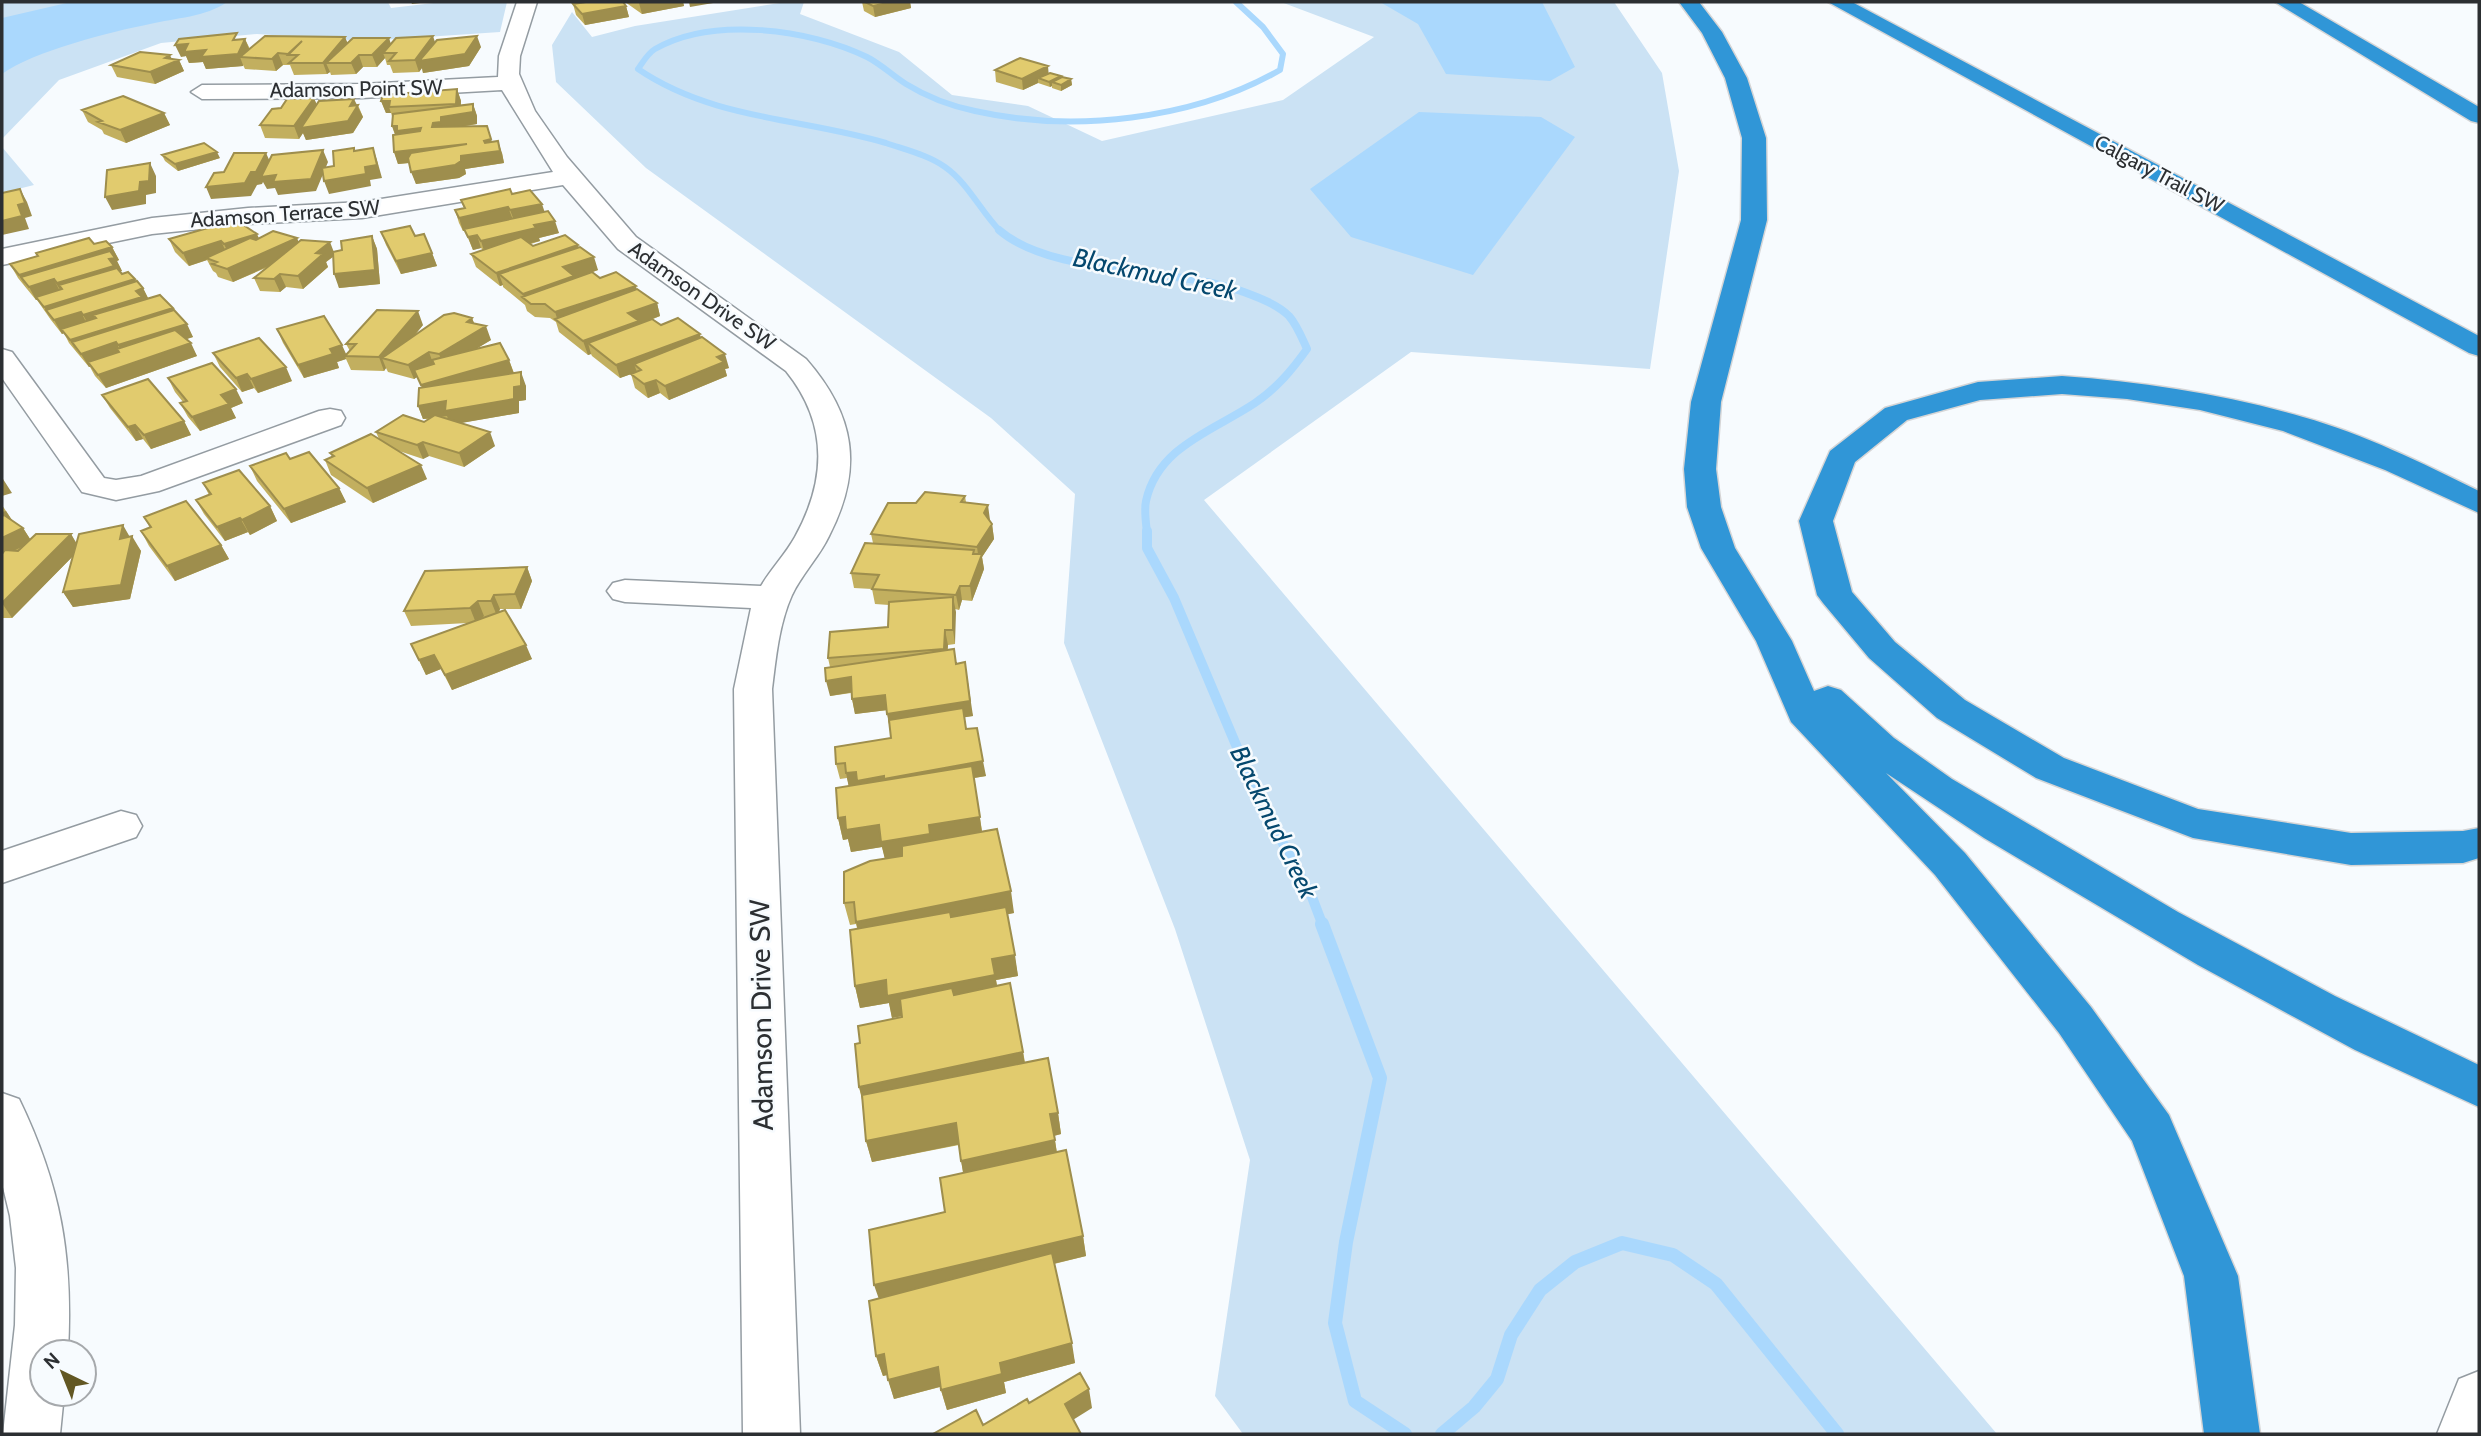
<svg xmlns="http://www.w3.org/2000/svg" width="2481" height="1436" font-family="Cabin,sans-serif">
<rect width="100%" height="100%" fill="#f7fbfe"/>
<path fill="#cbe2f4" d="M2,2H388L391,8L442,2H507L500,32L366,41L257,34L161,43L59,80L2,139Z
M786,2H804L800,14L899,52L952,95L1028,106L1102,141L1283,100L1374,37L1281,2H1614L1662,73L1679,171L1650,369L1411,352L1204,500L1997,1434H1243L1215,1396L1250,1160L1175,929L1064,643L1075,494L991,418L646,168L556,82L552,45L572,12L592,37L635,26Z
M2,147L34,185L2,193Z"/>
<path fill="#aad8fd" d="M71,2H227C206,17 175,18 150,24C110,32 34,51 2,74V18Z
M1380,2H1542L1575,67L1550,81L1446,74L1418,24Z
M1419,112L1541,117L1575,137L1473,275L1351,237L1310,189Z"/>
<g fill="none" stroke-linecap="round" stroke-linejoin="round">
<path stroke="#aad8fd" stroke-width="6" d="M1001,232C981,212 968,183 945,167C928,155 906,150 886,143C802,118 713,120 638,69C643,62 648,53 655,49C712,16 810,29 867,57C881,64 893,76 906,84C927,97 951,106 975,111C1073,133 1193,120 1280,70L1283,54L1263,27L1236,2"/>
<path stroke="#aad8fd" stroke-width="8" d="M999,230C1052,276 1173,267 1241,291C1257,297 1277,304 1289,316C1297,325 1302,338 1307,349C1292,370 1277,388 1255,403C1215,430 1158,446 1146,501C1144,510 1146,523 1147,533"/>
<path stroke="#aad8fd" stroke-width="10" d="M1147,531V548L1174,598L1258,797L1312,897L1323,926"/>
<path stroke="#aad8fd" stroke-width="14" d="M1322,924L1380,1078L1346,1242L1335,1323L1355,1401L1405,1434
M1442,1434L1474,1407L1497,1379L1511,1335L1540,1290L1575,1262L1622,1243L1673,1255L1716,1284L1837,1434"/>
<defs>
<path id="minor" d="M517,2H537L520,56L519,74L535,111L567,157L636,237L806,359C855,415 864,468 829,536C819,557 802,574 792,595C779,624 776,657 772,689L800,1434H743L734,689L751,608L625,602L613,599L607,591L613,583L625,580L761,586C771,569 785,555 795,537C827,479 828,423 786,371L618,249L563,185L362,218L248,224L152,234L2,265V249L152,218L248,208L362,202L553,172L502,90L362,98L202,99L191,92L202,85L362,84L498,77L499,56Z
M2,349L12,352L104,478L116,480L141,476L319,411L330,409L341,411L345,418L341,425L159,491L116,500L82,492L2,378Z
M121,811L136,815L142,826L136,837L2,883V851Z
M2,1093L19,1099C61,1186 73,1256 68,1352H42V1394H64L60,1434H3L15,1325L16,1268L10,1216L2,1183Z"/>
<path id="secondary" d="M2479,1371V1434H2437L2459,1379Z"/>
<path id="motorway" d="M1679,2H1699L1722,32L1747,78L1766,138L1767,220L1721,402L1716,469L1721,507L1735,548L1792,641L1814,691L1828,686L1841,690L1894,738L1952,779L2178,912L2335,996L2479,1065V1107L2355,1050L2198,965L1984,838L1886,773L1965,853L2091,1007L2169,1115L2238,1276L2260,1434H2204L2184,1276L2132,1141L2059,1033L1935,875L1791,722L1756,641L1701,548L1687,507L1684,469L1691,402L1741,220L1742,138L1725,78L1702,33Z
M1828,2H1852L2479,336V356L2469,353Z
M2275,2H2299L2479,107V123L2471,121Z
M2062,376C2144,382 2224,394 2303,417C2364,434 2422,463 2479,491V513L2385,470L2283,431L2200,410L2127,399L2062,394L1980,400L1907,420L1855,462L1833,521L1852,592L1895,642L1965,700L2064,758L2198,809L2351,833L2463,831L2479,828V858L2463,863L2351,865L2193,838L2036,778L1937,718L1869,658L1823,603L1817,595L1799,521L1830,451L1885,408L1978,382Z"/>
</defs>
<use href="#minor" stroke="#949ca2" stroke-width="3"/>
<use href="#secondary" stroke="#949ca2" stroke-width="3"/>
<use href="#motorway" stroke="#d5d5d6" stroke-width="3"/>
<use href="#minor" fill="#fff" fill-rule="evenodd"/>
<use href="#secondary" fill="#fff" fill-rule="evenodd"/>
<use href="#motorway" fill="#3096d7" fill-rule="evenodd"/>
</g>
<path fill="#c2af5f" d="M625,2H683L684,6L642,14Z
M862,2H910L911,8L875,17L864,11Z
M573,4L626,6L629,17L585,25L576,15Z
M345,37L347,43H391L435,42L481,47L469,66L423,73L422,68L419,72L393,73L390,65H387L385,58L377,67H363L356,74L331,75L330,72L327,74L294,75L290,65H283L276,71L245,69L243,65V66L206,69L203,62L189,63L186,56L181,57L240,40L245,39L250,49Z
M172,59L179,60L184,71L155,84L117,77L111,65Z
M995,70L1049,73L1061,77L1071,79L1072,85L1061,91L1052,88V86L1050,87L1038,83L1023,90L996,82Z
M457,89L461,101V105L473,104L477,116V124L460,127L492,142L502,153L504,163L465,169L466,174L459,178L416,184L409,163L398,164L394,152L395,135L392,126L393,119L391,113H386L381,101Z
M314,98L316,104L358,105L363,117L353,133L306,140L303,133L299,139L265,138L260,125L281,108Z
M82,110L164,113L170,125L126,143L104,134L102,130L88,122Z
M162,155L220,158L178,171L165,161Z
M512,194L544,211L559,233L539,238L540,241L531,244L533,246L579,247L598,270L575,279L600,278L636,289L657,303L660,316L653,319L661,325L701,338L729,368L725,369L727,376L669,400L660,393L648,398L635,388L631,374L620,378L592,356L591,354L588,355L559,332L556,322L550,318L535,317L527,311L525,305L503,287V285L500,286L476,267L471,254L483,250L481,248L473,250L465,231H463L459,223L455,210L464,208L461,200Z
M381,232L415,236L432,253L437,266L401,274L386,245Z
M372,236L377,249L380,284L339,288L333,257L326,262L328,267L303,289L286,287L280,292L260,291L254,278L268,267L233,282L218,277L216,273L213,271L207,260L189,266L175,252L169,239L297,238L298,242L334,251L342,250Z
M94,244L112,247L119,260L117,261L122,271H120L122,274L136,282L143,288L148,298L173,308L193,337L186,339L197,356L106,388L95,376L90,367H89L69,343L64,333L62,334L51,320L37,300H36L18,278L10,264L38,257L36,253Z
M472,318L474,323L491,340L476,349L509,360L514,373L526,386V400L519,401V413L460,423L495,446L464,467L429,456L423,459L399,451L427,479L373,503L331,475L325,460L332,457L330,453L379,439L376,432L424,422L429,419H423L418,406L422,388L417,377L414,379L388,372L386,368L384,371L351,370L346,359L337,362L339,368L304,378L283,343L277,329L346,354L350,351L346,344L423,325L413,337Z
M213,353L292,381L258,393L254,388L242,392L220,367Z
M168,378L243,403L231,408L236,418L200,431L188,417L180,403L183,402L175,392Z
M102,395L184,421L191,435L151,449L143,439L136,441L110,408Z
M290,459L339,488L346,502L291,523L257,481L250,466Z
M203,483L270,506L277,521L250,535L248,532L225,541L204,514L196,500L209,495Z
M965,496L966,502L990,520L989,521L992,524L994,539L982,557L984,569L972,601L962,600L959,610L955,609V644L948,645L947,650L957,664L973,716L964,717L966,729L986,776L974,778L982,831L1014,913L1007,914L1018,976L996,980L997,986L1023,1052L1025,1062L1058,1113L1061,1134L1054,1136L1057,1152L1083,1236L1086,1256L1054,1264L1075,1363L1004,1382L1006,1393L947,1410L940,1387L894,1399L887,1375L883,1376L876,1356L879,1298L945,1212L963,1173L959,1145L872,1162L866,1141L862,1100L859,1087L860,1043L902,1017V1016L892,1018L889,1003L860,1008L855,986L857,928L856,924L850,925L844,903L885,858L882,847L851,852L848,839L843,840L838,818L849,786L847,778L840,779L836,764L891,738L887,710L855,714L851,693L830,696V667L828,658L888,627L889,605L875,604L872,589L854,588L851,573L873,543L871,534L916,503Z
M2,505L12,520L23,528L30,539L71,534L76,544L130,537L141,551L130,599L73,607L63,592L73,556L12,618H2Z
M144,517L221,545L229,559L175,581L149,546L141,531L150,528Z
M527,567L532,581L521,609H500L499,612L532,659L452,690L441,669L426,675L411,644L468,623L411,626L404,611Z"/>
<path fill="#9e8e4d" d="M411,2H429L412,4Z
M645,2H683L684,6L642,14L639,3Z
M689,2H719L690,7Z
M892,2H910L911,8L875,17L873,6Z
M626,6L629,17L585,25L582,14Z
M433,36L437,48L477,36L481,47L469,66L423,73L422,68L419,72L415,60Z
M345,37L350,49L326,63L330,72L327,74L323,63Z
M389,38L393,50L383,53L385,58L377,67L372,55Z
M245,39L250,51L240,57L243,65V66L206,69L203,62L189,63L186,56L181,57L175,45Z
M278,53L283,65L276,71L272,59Z
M170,55L173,62L179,60L184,71L155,84L150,72L165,58Z
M359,55L363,67L356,74L351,63Z
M1048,66L1049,78H1038V83L1023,90L1022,79Z
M1061,76V82H1052V86L1050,87L1049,82Z
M1071,79L1072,85L1061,91V85Z
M457,89L461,101L460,114L473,104L477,116V124L445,129L432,127L433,123L441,117L459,114L456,104Z
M314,98L319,110L350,106L354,99L363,117L353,133L306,140L303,133L299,139L294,126Z
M381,101H390L389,107L391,113H386Z
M164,113L170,125L126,143L120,130Z
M392,126H397L421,128L425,140L397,139Z
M487,126L495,151L498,141L502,153L504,163L465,169L466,174L459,178L416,184L411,172L461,158L398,164L394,152L484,141Z
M373,148L377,160L382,178L370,180L371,186L329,194L324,181L365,167Z
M323,150L328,162L316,191L278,195L275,188L267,189L263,182L262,184L257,185L251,196L211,199L206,187L251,172L266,153L272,166Z
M217,152L220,158L178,171L175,164Z
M150,163L156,176V193L146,195V204L112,210L105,197L140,182Z
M20,189L27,202L32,216L25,218L29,229L2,235V221L18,205Z
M542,204L546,216L515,223L510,210Z
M508,207L513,220L463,231L459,218Z
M555,221L559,233L539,238L540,241L485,254L481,241L534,225Z
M257,234L263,247L230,257L224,244Z
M477,235L481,248L473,250L468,237Z
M372,236L377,249L380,284L339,288L334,274Z
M297,238L302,251L233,282L227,269Z
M221,241L227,254L206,258L207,260L189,266L183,253Z
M330,242L335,255L326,262L328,267L303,289L298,276L316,253Z
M578,245L582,258L499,274L503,285L500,286L496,273Z
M112,247L119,260L117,261L122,271L59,285L65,296H64L54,280L61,293L36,297L37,300H36L29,287L21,277L27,289L19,275Z
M432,253L437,266L401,274L396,261Z
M594,257L598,270L575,278L578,289L525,300L523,294L563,267Z
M280,274L286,287L280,292L274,279Z
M135,279L140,289L143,288L150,302L93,315L99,326L91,329L83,315L140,298L46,310L51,320L44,307Z
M636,286L639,300L558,321L555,312Z
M657,303L660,316L588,343L591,354L588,355L583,341L628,313Z
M173,308L179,321L72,342L78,354L70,340Z
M418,311L423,325L393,361L382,358L386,368L384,371L379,357Z
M81,312L88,326L61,329L64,333L62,334L54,320Z
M472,318L477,331L486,326L491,340L444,368L439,354L467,322Z
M187,324L193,337L126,359L118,345Z
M700,334L703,347L634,364L637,372L620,378L616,365Z
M116,342L123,356L117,349L121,357L88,362L90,367H89L81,354Z
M191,343L197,356L106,388L98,375Z
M342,345L347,356H345L346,359L337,362L339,368L304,378L298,365L330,349Z
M429,352L434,366L414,379L408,365Z
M725,354L729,368L725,369L727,376L669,400L665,386L717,357Z
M509,360L514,374L427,399L421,385Z
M286,367L292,381L258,393L251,379Z
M521,372L526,386V400L519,401V413L450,425L447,416L423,419L418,406L514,387Z
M247,374L254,388L242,392L236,378Z
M656,380L660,393L648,398L644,384Z
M236,389L243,403L231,408L236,418L200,431L192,417L221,395Z
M184,421L191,435L151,449L144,435Z
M135,425L143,439L136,441L128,427Z
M490,432L495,446L464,467L459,453Z
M423,442L429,456L423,459L417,445Z
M421,465L427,479L373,503L367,488Z
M2,479H3L12,493L2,496Z
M339,488L346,502L291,523L284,509Z
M988,505L990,520L985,528L984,513Z
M270,506L277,521L250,535L242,520Z
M6,511L15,525L2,530V512Z
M240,518L248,532L225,541L217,527Z
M992,524L994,539L982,557L984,569L972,601L970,586L979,561L977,547Z
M123,525L131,539L132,536L141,551L130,599L73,607L63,592L120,539Z
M23,528L32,542L5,555L2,564V538Z
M71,534L80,549L12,618L2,603Z
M221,545L229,559L175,581L167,566Z
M527,567L532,581L521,609L515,594Z
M960,586L962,600L959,610L956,595Z
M494,595L500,609L497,616L491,601Z
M953,597L956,612L955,644L953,630Z
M478,601L484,616L476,623L470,608Z
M945,630L948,645L947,663L944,649Z
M526,645L532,659L452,690L445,675Z
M434,655L441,669L426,675L419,660Z
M965,662L973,716L890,729L887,714Z
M851,677L854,692L830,696L826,681Z
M885,695L888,710L855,714L852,699Z
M983,761L986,776L974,778L983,839L886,864L882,847L851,852L848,839L843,840L838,818L845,817L879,825L930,834L849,788L846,773Z
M1011,891L1014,913L861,944L856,922Z
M1015,955L1018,976L996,980L999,997L892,1018L889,1003L860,1008L855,986Z
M1023,1052L1026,1073L865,1108L859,1087Z
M1058,1113L1061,1134L1053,1136L1050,1114Z
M956,1123L961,1144L872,1162L866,1141Z
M1055,1140L1058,1162L965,1182L961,1161Z
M1083,1236L1086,1256L881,1305L874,1285Z
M1072,1343L1075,1363L1004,1382L1006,1393L947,1410L941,1390L1000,1363Z
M884,1354L891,1374L883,1376L876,1356Z
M938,1367L943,1386L894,1399L888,1380Z
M1089,1389L1092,1408L1068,1423L1065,1404Z"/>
<path fill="#e1cb6e" stroke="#9e8e4d" stroke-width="2" d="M586,2H623L626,6L582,14L573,4Z
M865,2H892L873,6Z
M237,33L233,40L245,39L238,54L201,57L206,50L184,52L188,44L175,45L179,39Z
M265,36L345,37L323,63H289L298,55H288L302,41L288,54L278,53L272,59L240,57Z
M433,36L415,60L389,61L396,53H383L396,38Z
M477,36L465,54L419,61L437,40Z
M353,38H389L372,55H359L351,63H326Z
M140,52L170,55L165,58L179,60L150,72L111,65Z
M1020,58L1048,66L1022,79L995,70Z
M1050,73L1061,76L1049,82L1038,78Z
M1062,77L1071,79L1061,85L1052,82Z
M457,89L456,104L389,107L390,101H381L383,95Z
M123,96L164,113L120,130L98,122L102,121L82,110Z
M314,98L294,126L260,125L272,109L281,108L287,99Z
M354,99L350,106L358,105L348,121L301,128L319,101Z
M473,104V112L441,117V122L433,123L432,127L487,126L491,139L484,141L485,143L498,141L500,151L461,156V161L455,165L411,172L408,158L411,153L467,144L394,152L393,135L420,131L421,128L397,131V126H392L393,114Z
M204,143L217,152L175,164L162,155Z
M354,148V151L373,148L377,165L365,167L366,174L324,181L322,168L334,166L333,151Z
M323,150L311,179L273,182L276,175L261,177L272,155Z
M234,153H266L256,172H251L245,183L206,187L214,173L224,172Z
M150,163L149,181L140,182L139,191L105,197L107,170Z
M20,189L25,203L18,205L22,216L2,221V193Z
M510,189L512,194L530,190L542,204L510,210L508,207L459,218L455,210L465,208L461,200Z
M548,211L555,221L534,225L536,228L481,241L477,235L468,237L464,229Z
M236,220L257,234L224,244L221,241L183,253L169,239Z
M410,226L415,236L424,234L432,253L396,261L381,232Z
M273,231L297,238L227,269L212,264L217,262L206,258L250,238L256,240Z
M565,235L578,245L496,273L471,254L521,237L533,246Z
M372,236L375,270L334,274L333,252L342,250L341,241Z
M89,238L94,244L106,241L112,247L19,275L10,264L38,256L36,253Z
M301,240L330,242L316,253L323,254L298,276L280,274L274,279L254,278Z
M580,247L594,257L563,267L574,276L523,294L499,274Z
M110,251L115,258L109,259L114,266L57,283L54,279L29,287L21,277Z
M117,268L122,274L128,272L135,279L44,307L36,297L62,289L59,285Z
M592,272L600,278L616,272L636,286L555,312L545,304H531L522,297Z
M137,281L143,288L136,291L142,297L83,315L81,312L54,320L46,310Z
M637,289L657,303L628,313L639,321L583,341L555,319Z
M160,295L173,308L70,340L61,329L96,318L93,315Z
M174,310L187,324L118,345L116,342L81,354L72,342Z
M377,310L418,311L379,357L345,356L356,344H346Z
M454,313L472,318L467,322L486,326L439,354L429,352L408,365L382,358L444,315Z
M324,316L342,345L330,349L333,354L298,365L277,329Z
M678,318L700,334L616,365L588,343L652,319L661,325Z
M175,330L191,343L98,375L88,362L119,352L117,349Z
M702,337L725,354L717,357L724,362L665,386L656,380L644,384L631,374L641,370L634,364Z
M259,338L286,367L251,379L247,374L236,378L213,353Z
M500,343L509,360L421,385L414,370L434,364L432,360Z
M212,363L236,389L221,395L229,404L192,417L180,403L187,401L168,378Z
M521,372V386L514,387V399L445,411L446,401L418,406L419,388Z
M148,379L184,421L144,435L135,425L128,427L102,395Z
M403,415L424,422L435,415L490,432L459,453L423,442L417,445L376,432Z
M371,434L421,465L367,488L325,460L334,456L330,453Z
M309,452L339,488L284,509L250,466L286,453L290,459Z
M239,470L270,506L242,520L240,518L217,527L196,500L211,494L203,483Z
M925,492L965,496L961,502L988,505L984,513L992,524L977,547L871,534L888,503H916Z
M186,501L221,545L167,566L141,531L151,527L144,517Z
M4,515L23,528L2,538V516Z
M123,525L120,539L132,536L121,585L63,592L79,534Z
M36,534H71L2,603V554L5,550L18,551Z
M865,543L974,550L973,554H982L970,586H960L956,595L872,589L879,575L851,573Z
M527,567L515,594L494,595L491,601H478L470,608L404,611L425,571Z
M953,597V630H945L944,649L828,658L830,632L888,627L889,602Z
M505,610L526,645L445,675L434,655L419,660L411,644Z
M954,649L956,664L965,662L970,701L887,714L885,695L852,699L851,677L826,681L825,668Z
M963,708L966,729L977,728L983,761L884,779V776L857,781L856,772L846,773L845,763L836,764L835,747L891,738L889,720Z
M972,766L980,817L929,825L930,834L881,842L879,825L846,830L845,817L838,818L836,788Z
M997,829L1011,891L856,922L854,902L844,903V872L870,861L902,856V846Z
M1006,907L1015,955L992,959L995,975L887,996L886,980L855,986L850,930L950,912L951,917Z
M1010,983L1023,1052L859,1087L855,1044L860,1043L858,1026L902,1017L900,999L952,988L954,995Z
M1048,1058L1058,1113L1050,1114L1055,1140L961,1161L956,1123L866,1141L862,1095Z
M1066,1150L1083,1236L874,1285L869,1230L945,1212L940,1178Z
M1052,1253L1072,1343L1000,1363L1002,1374L941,1390L938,1367L888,1380L884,1354L876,1356L869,1301Z
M1080,1373L1089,1389L1065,1404L1081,1434H933L976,1410L983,1425L1027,1399L1029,1403Z"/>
<g text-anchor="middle" stroke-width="5" stroke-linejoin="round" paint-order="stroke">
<g font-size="21" fill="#2c2f32" stroke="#f7fbfe">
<text transform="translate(356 89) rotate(-1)" y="7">Adamson Point SW</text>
<text transform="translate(2159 174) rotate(28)" y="7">Calgary Trail SW</text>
<text transform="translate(285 214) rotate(-4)" y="7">Adamson Terrace SW</text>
<text transform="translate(702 296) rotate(35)" y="7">Adamson Drive SW</text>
</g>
<g font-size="26" font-style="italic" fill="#05486e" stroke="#f7fbfe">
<text transform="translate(1155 274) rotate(12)" y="9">Blackmud Creek</text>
<text transform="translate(1274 822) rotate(64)" y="9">Blackmud Creek</text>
</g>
<g font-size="28" fill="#2c2f32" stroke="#f7fbfe">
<text transform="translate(761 1015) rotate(-91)" y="10">Adamson Drive SW</text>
</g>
</g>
<rect width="2481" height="1436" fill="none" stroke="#2c2f32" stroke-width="7"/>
<g transform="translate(63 1373) rotate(317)"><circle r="33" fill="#f7fbfe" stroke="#a6a9ac" stroke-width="2"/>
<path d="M0-5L12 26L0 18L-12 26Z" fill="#625723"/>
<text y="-10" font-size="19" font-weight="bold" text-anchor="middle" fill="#2c2f32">N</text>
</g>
</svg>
